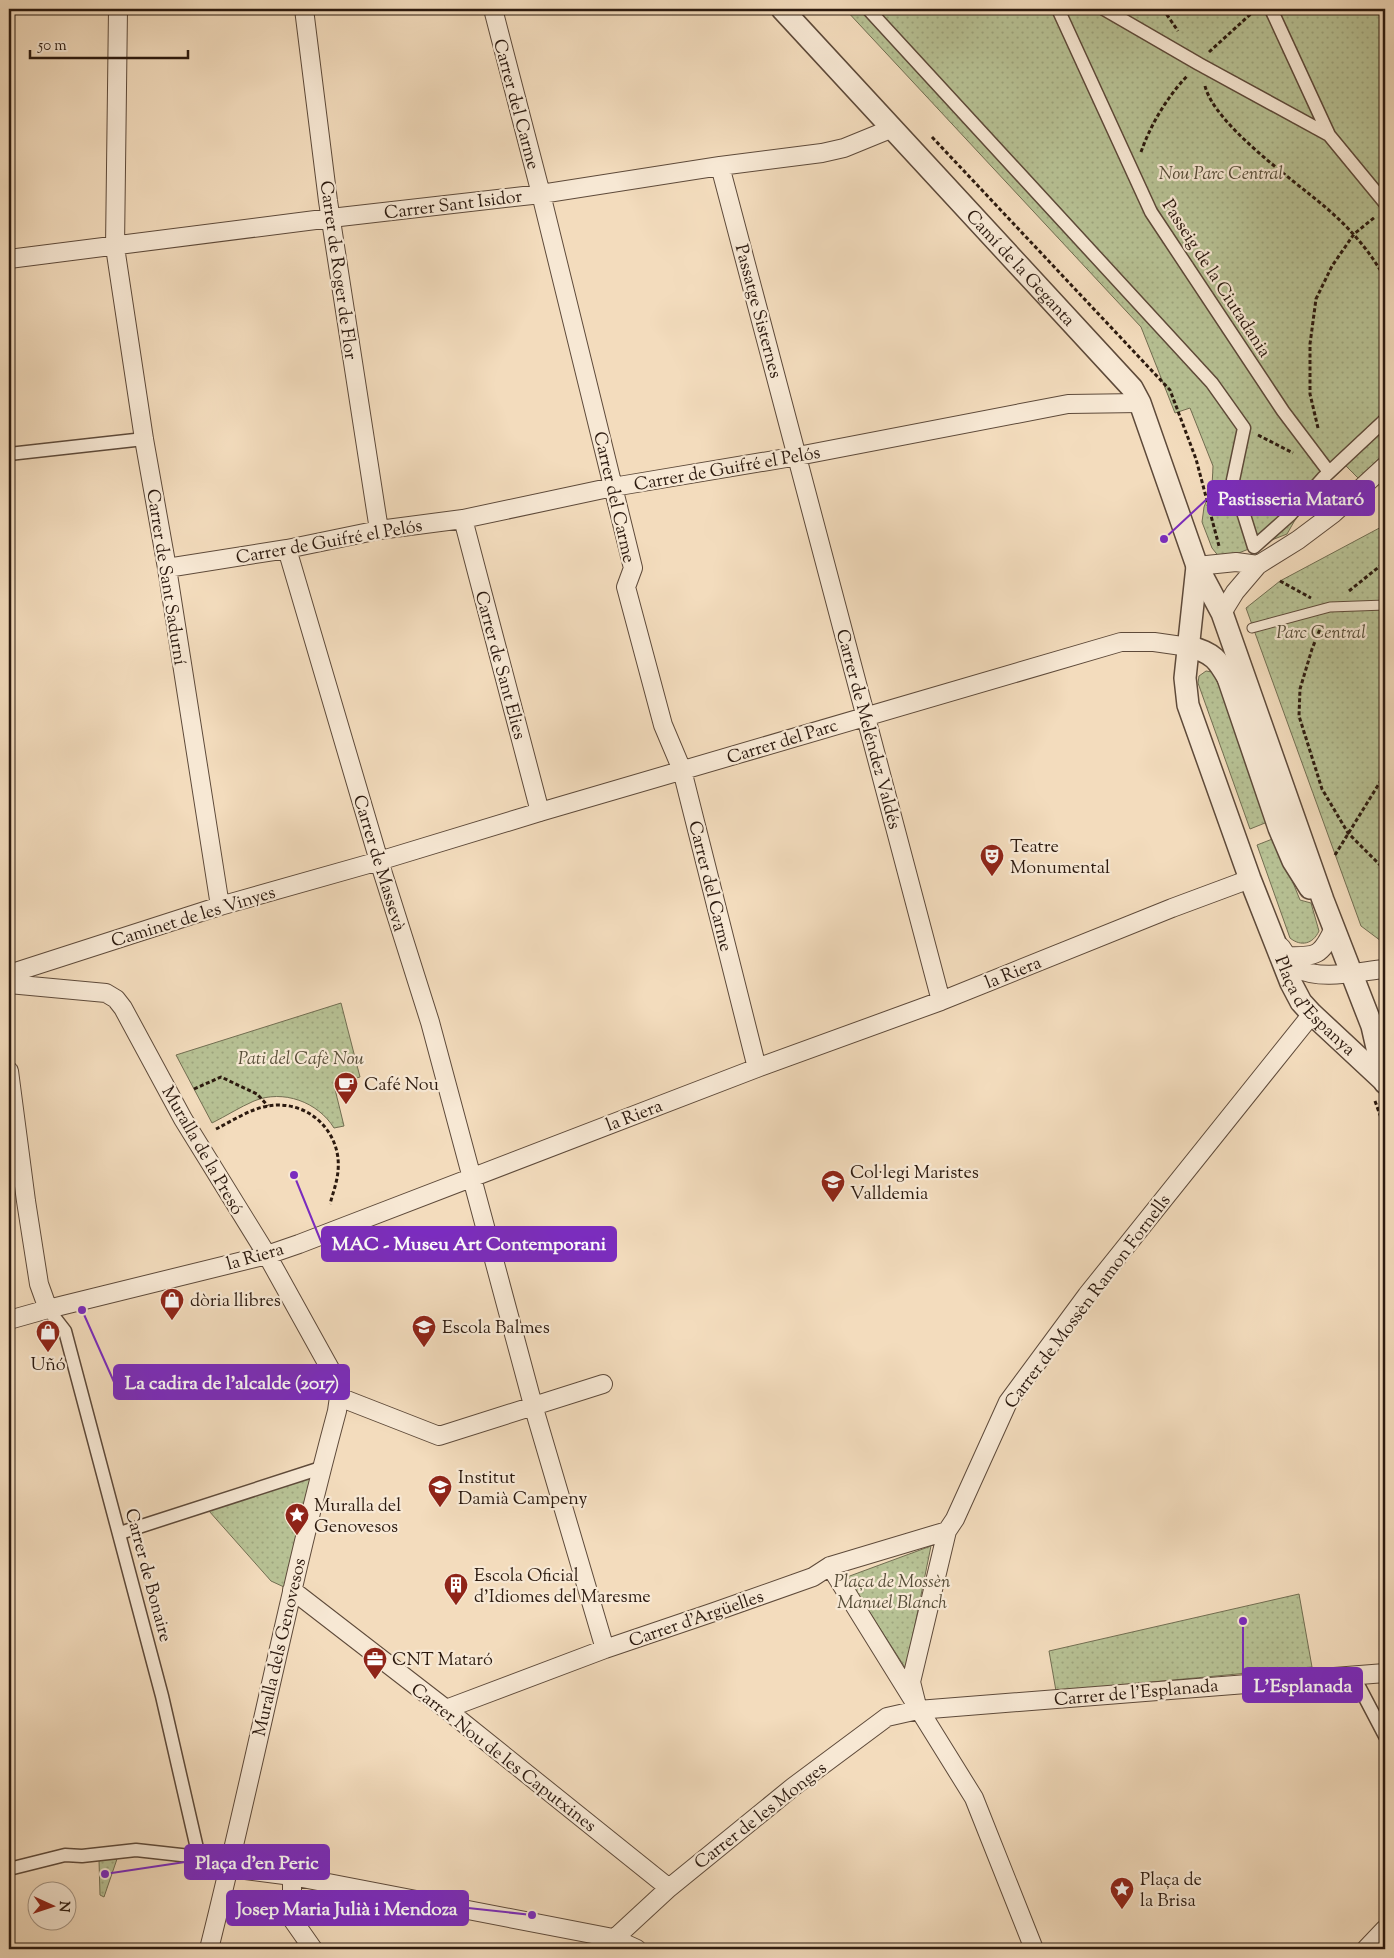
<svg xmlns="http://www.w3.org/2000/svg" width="1394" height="1958" font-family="'Sorts Mill Goudy',serif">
<defs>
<pattern id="park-dots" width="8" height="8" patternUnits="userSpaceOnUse" patternTransform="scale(1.25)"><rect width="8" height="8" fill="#b7c194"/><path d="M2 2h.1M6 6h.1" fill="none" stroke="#9ea57e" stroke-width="1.8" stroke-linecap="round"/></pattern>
</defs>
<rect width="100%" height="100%" fill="#f3dcbd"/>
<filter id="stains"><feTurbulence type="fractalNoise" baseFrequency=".004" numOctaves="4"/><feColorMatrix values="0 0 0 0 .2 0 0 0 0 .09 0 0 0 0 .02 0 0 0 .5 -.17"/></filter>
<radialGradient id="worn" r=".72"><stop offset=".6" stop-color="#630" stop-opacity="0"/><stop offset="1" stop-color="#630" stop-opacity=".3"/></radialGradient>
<path fill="url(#park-dots)" stroke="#726e52" d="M845,9H1385V453L1358,478L1346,466L1303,506L1287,534L1231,556L1220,558L1212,548L1202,522L1204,507L1212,487L1213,466L1190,408L1175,413L1141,327Z
M1385,525V944L1361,926L1246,608L1280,581Z
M1206,671L1212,672L1219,675L1270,821L1250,829L1198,683L1199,676Z
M1275,838L1300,900L1311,903L1319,931C1313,944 1301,947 1290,938L1257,845Z
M341,1003L360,1077L334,1085L344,1126L334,1128C318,1102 283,1089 254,1101C240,1107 226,1116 212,1123L176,1055Z
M314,1464L284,1587L271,1581L209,1511Z
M931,1546L906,1669L847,1577Z
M1299,1594L1312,1667L1056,1691L1049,1651Z
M117,1859L104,1897L100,1895L99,1860Z"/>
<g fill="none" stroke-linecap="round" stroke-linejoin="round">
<defs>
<path id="service" d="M1252,628L1330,607L1385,605"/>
<path id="pedestrian" d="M868,9L1212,383L1244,428L1233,480L1254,547L1290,515L1323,478L1385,420
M1058,9L1151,212L1283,411L1329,472
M1104,9L1199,64L1329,135
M1271,9L1329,135L1385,203
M9,454L144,439
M48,1309L65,1331L162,1696L199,1857
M120,1533L321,1468
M1353,1675L1385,1736
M9,1869L65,1855L82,1856L136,1850L199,1857L230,1868"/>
<path id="minor" d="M118,9L115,247L144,439L167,568L220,906
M304,9L328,201L379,530
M493,9L541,194L633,568L626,587L663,725L682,770L757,1068
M720,166L941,1001
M9,259L331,218L541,194L720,166L822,153L844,148L893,128
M463,519L540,812
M287,549L379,861L430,1022L533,1405L605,1649
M1197,566L1236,562L1258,565
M167,568L287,549L379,530L463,519L613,487L798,456L1068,404L1140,403
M1222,613L1235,592L1258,565L1298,540L1334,513L1385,466
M1281,947C1286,954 1291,964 1299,969C1321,981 1360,971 1385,969
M1286,956C1317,957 1321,956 1334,928
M9,974L220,906L379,861L540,812L1121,642H1154L1189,647
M9,984L106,993L116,999L123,1008L183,1119L267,1255L338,1383L339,1397L337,1411C289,1589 254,1770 209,1949
M9,1071L26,1201L39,1284L48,1309
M9,1320L48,1309L267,1255L299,1244L757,1068L941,1001L1172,908L1250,879
M339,1397L439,1436L603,1384
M830,1566L974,1798L1034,1949
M292,1590L446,1709L669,1888
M446,1709L605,1649L714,1612L813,1577L830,1566L947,1531
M918,1710L911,1682L947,1531L955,1519L1008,1402L1087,1295L1312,1014
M230,1868L292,1876L613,1938L637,1949
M292,1876V1919L313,1949
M603,1949L669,1888L793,1787L887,1717L918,1710L1385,1673
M1366,1949L1385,1929"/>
<g id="tertiary">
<path id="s1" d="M782,9L1132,388L1140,403L1197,566L1222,613L1323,900L1372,1026L1385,1083"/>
<path id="s2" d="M1197,566L1185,678L1188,705L1250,879L1291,983L1301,1002L1312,1014L1385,1082"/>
<path d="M1189,647C1218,653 1220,665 1234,688"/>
<path d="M1228,678L1279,828L1293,861L1310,888"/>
</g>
</defs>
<use href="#service" stroke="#5e4a3a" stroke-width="11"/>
<use href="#pedestrian" stroke="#5e4a3a" stroke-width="15"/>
<use href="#minor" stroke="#5e4a3a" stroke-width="20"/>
<use href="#tertiary" stroke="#5e4a3a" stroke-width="24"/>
<path stroke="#2c1a0f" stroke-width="3" stroke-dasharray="4 2.5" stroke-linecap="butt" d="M1163,9L1178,31
M1209,52L1254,11
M1205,86C1215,125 1292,179 1324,206C1349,227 1369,250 1385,278
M932,137L1170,390L1196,459L1219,546
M1141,152C1151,124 1167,97 1188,75
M1318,428L1310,394V344L1316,299L1332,266L1354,234L1375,217
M1258,435L1293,453
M1280,581L1311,598
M1349,591L1385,562
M1322,624L1312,649L1300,689L1299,716L1322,789L1348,833L1385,870
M1335,855L1385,774
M9,1021L14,1053
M194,1089L221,1077L257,1094L268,1106
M1375,1101L1385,1129
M216,1129C232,1121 250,1109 268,1106C307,1099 342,1131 338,1171C337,1182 333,1193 330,1204"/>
<use href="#service" stroke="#f7e8d4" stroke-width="9"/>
<use href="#pedestrian" stroke="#f7e8d4" stroke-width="12"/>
<use href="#minor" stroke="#f7e8d4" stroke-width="18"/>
<use href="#tertiary" stroke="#f7e8d4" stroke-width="21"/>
</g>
<defs>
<symbol id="theatre-pin" viewBox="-11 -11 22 30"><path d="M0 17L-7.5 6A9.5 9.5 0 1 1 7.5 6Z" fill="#8f2418" stroke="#f7e8d4"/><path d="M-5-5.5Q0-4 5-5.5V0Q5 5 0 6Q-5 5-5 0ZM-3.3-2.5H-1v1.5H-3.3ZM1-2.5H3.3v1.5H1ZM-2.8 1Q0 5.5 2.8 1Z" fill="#fff"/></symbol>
<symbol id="cafe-pin" viewBox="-11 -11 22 30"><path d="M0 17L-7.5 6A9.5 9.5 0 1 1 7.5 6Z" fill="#8f2418" stroke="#f7e8d4"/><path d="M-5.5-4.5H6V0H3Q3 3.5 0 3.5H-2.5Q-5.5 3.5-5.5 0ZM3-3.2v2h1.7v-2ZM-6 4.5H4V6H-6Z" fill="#fff"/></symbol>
<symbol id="school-pin" viewBox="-11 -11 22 30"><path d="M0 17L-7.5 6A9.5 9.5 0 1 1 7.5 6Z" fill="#8f2418" stroke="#f7e8d4"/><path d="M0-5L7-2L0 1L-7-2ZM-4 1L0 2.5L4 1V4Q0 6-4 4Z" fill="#fff"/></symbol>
<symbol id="shop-pin" viewBox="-11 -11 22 30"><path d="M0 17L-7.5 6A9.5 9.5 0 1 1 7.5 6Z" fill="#8f2418" stroke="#f7e8d4"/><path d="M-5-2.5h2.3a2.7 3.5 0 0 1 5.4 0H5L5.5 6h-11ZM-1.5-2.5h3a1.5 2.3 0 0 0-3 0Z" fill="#fff"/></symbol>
<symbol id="sight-pin" viewBox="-11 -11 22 30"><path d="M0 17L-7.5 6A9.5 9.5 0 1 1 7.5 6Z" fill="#8f2418" stroke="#f7e8d4"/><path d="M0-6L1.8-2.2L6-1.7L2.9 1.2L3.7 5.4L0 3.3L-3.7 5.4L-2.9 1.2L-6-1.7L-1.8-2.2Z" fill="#fff"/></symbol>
<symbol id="building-pin" viewBox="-11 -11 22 30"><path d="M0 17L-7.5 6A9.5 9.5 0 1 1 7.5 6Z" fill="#8f2418" stroke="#f7e8d4"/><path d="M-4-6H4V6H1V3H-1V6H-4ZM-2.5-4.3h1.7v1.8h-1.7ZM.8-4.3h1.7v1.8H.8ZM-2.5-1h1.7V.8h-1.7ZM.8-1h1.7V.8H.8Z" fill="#fff"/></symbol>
<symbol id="office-pin" viewBox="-11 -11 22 30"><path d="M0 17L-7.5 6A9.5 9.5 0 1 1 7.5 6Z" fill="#8f2418" stroke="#f7e8d4"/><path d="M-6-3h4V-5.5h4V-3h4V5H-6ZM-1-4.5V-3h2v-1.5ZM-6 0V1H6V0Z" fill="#fff"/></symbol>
</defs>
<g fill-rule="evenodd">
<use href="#theatre-pin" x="978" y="842" width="28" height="38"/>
<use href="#cafe-pin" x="332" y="1070" width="28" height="38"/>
<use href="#school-pin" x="819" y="1168" width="28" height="38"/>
<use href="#shop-pin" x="158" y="1286" width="28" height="38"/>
<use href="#school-pin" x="410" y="1313" width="28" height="38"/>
<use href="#shop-pin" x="34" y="1318" width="28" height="38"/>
<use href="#school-pin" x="426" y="1473" width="28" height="38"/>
<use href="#sight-pin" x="283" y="1501" width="28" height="38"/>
<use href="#building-pin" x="442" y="1571" width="28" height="38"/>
<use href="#office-pin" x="361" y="1645" width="28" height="38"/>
<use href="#sight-pin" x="1108" y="1875" width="28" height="38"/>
</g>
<g text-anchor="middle" stroke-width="4.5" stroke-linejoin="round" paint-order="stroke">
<g font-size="18" fill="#2c1a0f" stroke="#f7e8d4">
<text transform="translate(517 104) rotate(75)" y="6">Carrer del Carme</text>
<text transform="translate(453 204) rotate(-7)" y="6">Carrer Sant Isidor</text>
<text dy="6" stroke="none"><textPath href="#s1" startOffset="352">Camí de la Geganta</textPath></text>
<text transform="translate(339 270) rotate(82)" y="6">Carrer de Roger de Flor</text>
<text transform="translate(1217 278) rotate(57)" y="6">Passeig de la Ciutadania</text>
<text transform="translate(759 311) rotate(75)" y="6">Passatge Sisternes</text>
<text transform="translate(727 468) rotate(-10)" y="6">Carrer de Guifré el Pelós</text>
<text transform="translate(615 497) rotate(77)" y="6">Carrer del Carme</text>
<text transform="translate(329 541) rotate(-10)" y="6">Carrer de Guifré el Pelós</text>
<text transform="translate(167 577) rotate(81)" y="6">Carrer de Sant Sadurní</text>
<text transform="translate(501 665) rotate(75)" y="6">Carrer de Sant Elies</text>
<text transform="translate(869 729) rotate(75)" y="6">Carrer de Meléndez Valdés</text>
<text transform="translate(782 741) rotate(-17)" y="6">Carrer del Parc</text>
<text transform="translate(380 863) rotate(73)" y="6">Carrer de Massevà</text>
<text transform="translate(711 886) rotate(76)" y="6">Carrer del Carme</text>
<text transform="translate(193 916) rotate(-17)" y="6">Caminet de les Vinyes</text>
<text transform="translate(1013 972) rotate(-22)" y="6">la Riera</text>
<text dy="6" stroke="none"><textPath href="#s2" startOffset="469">Plaça d'Espanya</textPath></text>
<text transform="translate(634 1115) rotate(-21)" y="6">la Riera</text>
<text transform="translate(203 1150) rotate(60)" y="6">Muralla de la Presó</text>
<text transform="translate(255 1256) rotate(-16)" y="6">la Riera</text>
<text transform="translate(1087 1301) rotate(-53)" y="6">Carrer de Mossèn Ramon Fornells</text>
<text transform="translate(149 1575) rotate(75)" y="6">Carrer de Bonaire</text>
<text transform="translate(696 1618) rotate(-19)" y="6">Carrer d'Argüelles</text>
<text transform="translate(279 1647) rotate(-77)" y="6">Muralla dels Genovesos</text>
<text transform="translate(1136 1692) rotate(-5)" y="6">Carrer de l'Esplanada</text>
<text transform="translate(504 1757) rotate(38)" y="6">Carrer Nou de les Caputxines</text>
<text transform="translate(760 1815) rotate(-38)" y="6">Carrer de les Monges</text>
</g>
<g font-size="18" font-style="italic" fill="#564c37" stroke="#f7e8d4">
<text x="1221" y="179">Nou Parc Central</text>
<text x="1321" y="638">Parc Central</text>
<text x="301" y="1064">Pati del Cafè Nou</text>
<text x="892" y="1587">Plaça de Mossèn<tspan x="892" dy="21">Manuel Blanch</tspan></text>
</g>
<g font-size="18" fill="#2c1a0f" stroke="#f7e8d4" text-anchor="start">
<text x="1010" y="852">Teatre<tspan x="1010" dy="21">Monumental</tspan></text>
<text x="364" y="1090">Café Nou</text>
<text x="850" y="1178">Col·legi Maristes<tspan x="850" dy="21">Valldemia</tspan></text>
<text x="190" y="1306">dòria llibres</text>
<text x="442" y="1333">Escola Balmes</text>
<text x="48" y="1370" text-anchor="middle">Uñó</text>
<text x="458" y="1483">Institut<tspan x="458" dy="21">Damià Campeny</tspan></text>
<text x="314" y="1511">Muralla del<tspan x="314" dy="21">Genovesos</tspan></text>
<text x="474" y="1581">Escola Oficial<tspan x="474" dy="21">d'Idiomes del Maresme</tspan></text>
<text x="392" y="1665">CNT Mataró</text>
<text x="1140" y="1885">Plaça de<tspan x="1140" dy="21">la Brisa</tspan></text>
</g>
</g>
<path fill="none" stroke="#7b2cbf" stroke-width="2" d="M1164 539L1208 498M294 1175L322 1244M82 1310L114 1382M1243 1621L1243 1685M105 1874L185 1862M532 1915L468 1908"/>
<g fill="#7b2cbf" stroke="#f7e8d4" stroke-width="2">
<circle cx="1164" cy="539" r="5"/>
<circle cx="294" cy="1175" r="5"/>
<circle cx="82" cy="1310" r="5"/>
<circle cx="1243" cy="1621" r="5"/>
<circle cx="105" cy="1874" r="5"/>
<circle cx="532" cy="1915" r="5"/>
</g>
<g fill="#7b2cbf" stroke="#7b2cbf" stroke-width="2">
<rect x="1208" y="481" width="166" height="34" rx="5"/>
<rect x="322" y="1227" width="294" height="34" rx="5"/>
<rect x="114" y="1365" width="235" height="34" rx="5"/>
<rect x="1243" y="1668" width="119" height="34" rx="5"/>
<rect x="185" y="1845" width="144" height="34" rx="5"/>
<rect x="227" y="1891" width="241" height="34" rx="5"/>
</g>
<g font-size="19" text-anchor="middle" font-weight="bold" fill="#fff">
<text x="1291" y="505">Pastisseria Mataró</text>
<text x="469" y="1250">MAC - Museu Art Contemporani</text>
<text x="232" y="1389">La cadira de l'alcalde (2017)</text>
<text x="1303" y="1692">L'Esplanada</text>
<text x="257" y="1869">Plaça d'en Peric</text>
<text x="347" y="1915">Josep Maria Julià i Mendoza</text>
</g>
<rect width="1394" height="1958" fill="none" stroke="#f3dcbd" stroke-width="30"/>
<rect x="10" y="10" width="1374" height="1938" fill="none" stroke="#2c1a0f" stroke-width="2.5"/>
<rect x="15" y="15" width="1364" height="1928" fill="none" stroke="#2c1a0f"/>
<g transform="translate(52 1906) rotate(93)"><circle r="24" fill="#f7e8d4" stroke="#a69685"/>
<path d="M0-4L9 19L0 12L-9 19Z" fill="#8f2418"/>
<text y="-8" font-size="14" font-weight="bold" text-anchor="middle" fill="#2c1a0f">N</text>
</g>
<path d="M30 50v8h158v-8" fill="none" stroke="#2c1a0f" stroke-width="2.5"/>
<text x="38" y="50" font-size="15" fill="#2c1a0f" stroke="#f7e8d4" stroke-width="4" paint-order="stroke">50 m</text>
<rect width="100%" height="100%" filter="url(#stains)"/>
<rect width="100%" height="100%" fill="url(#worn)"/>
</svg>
